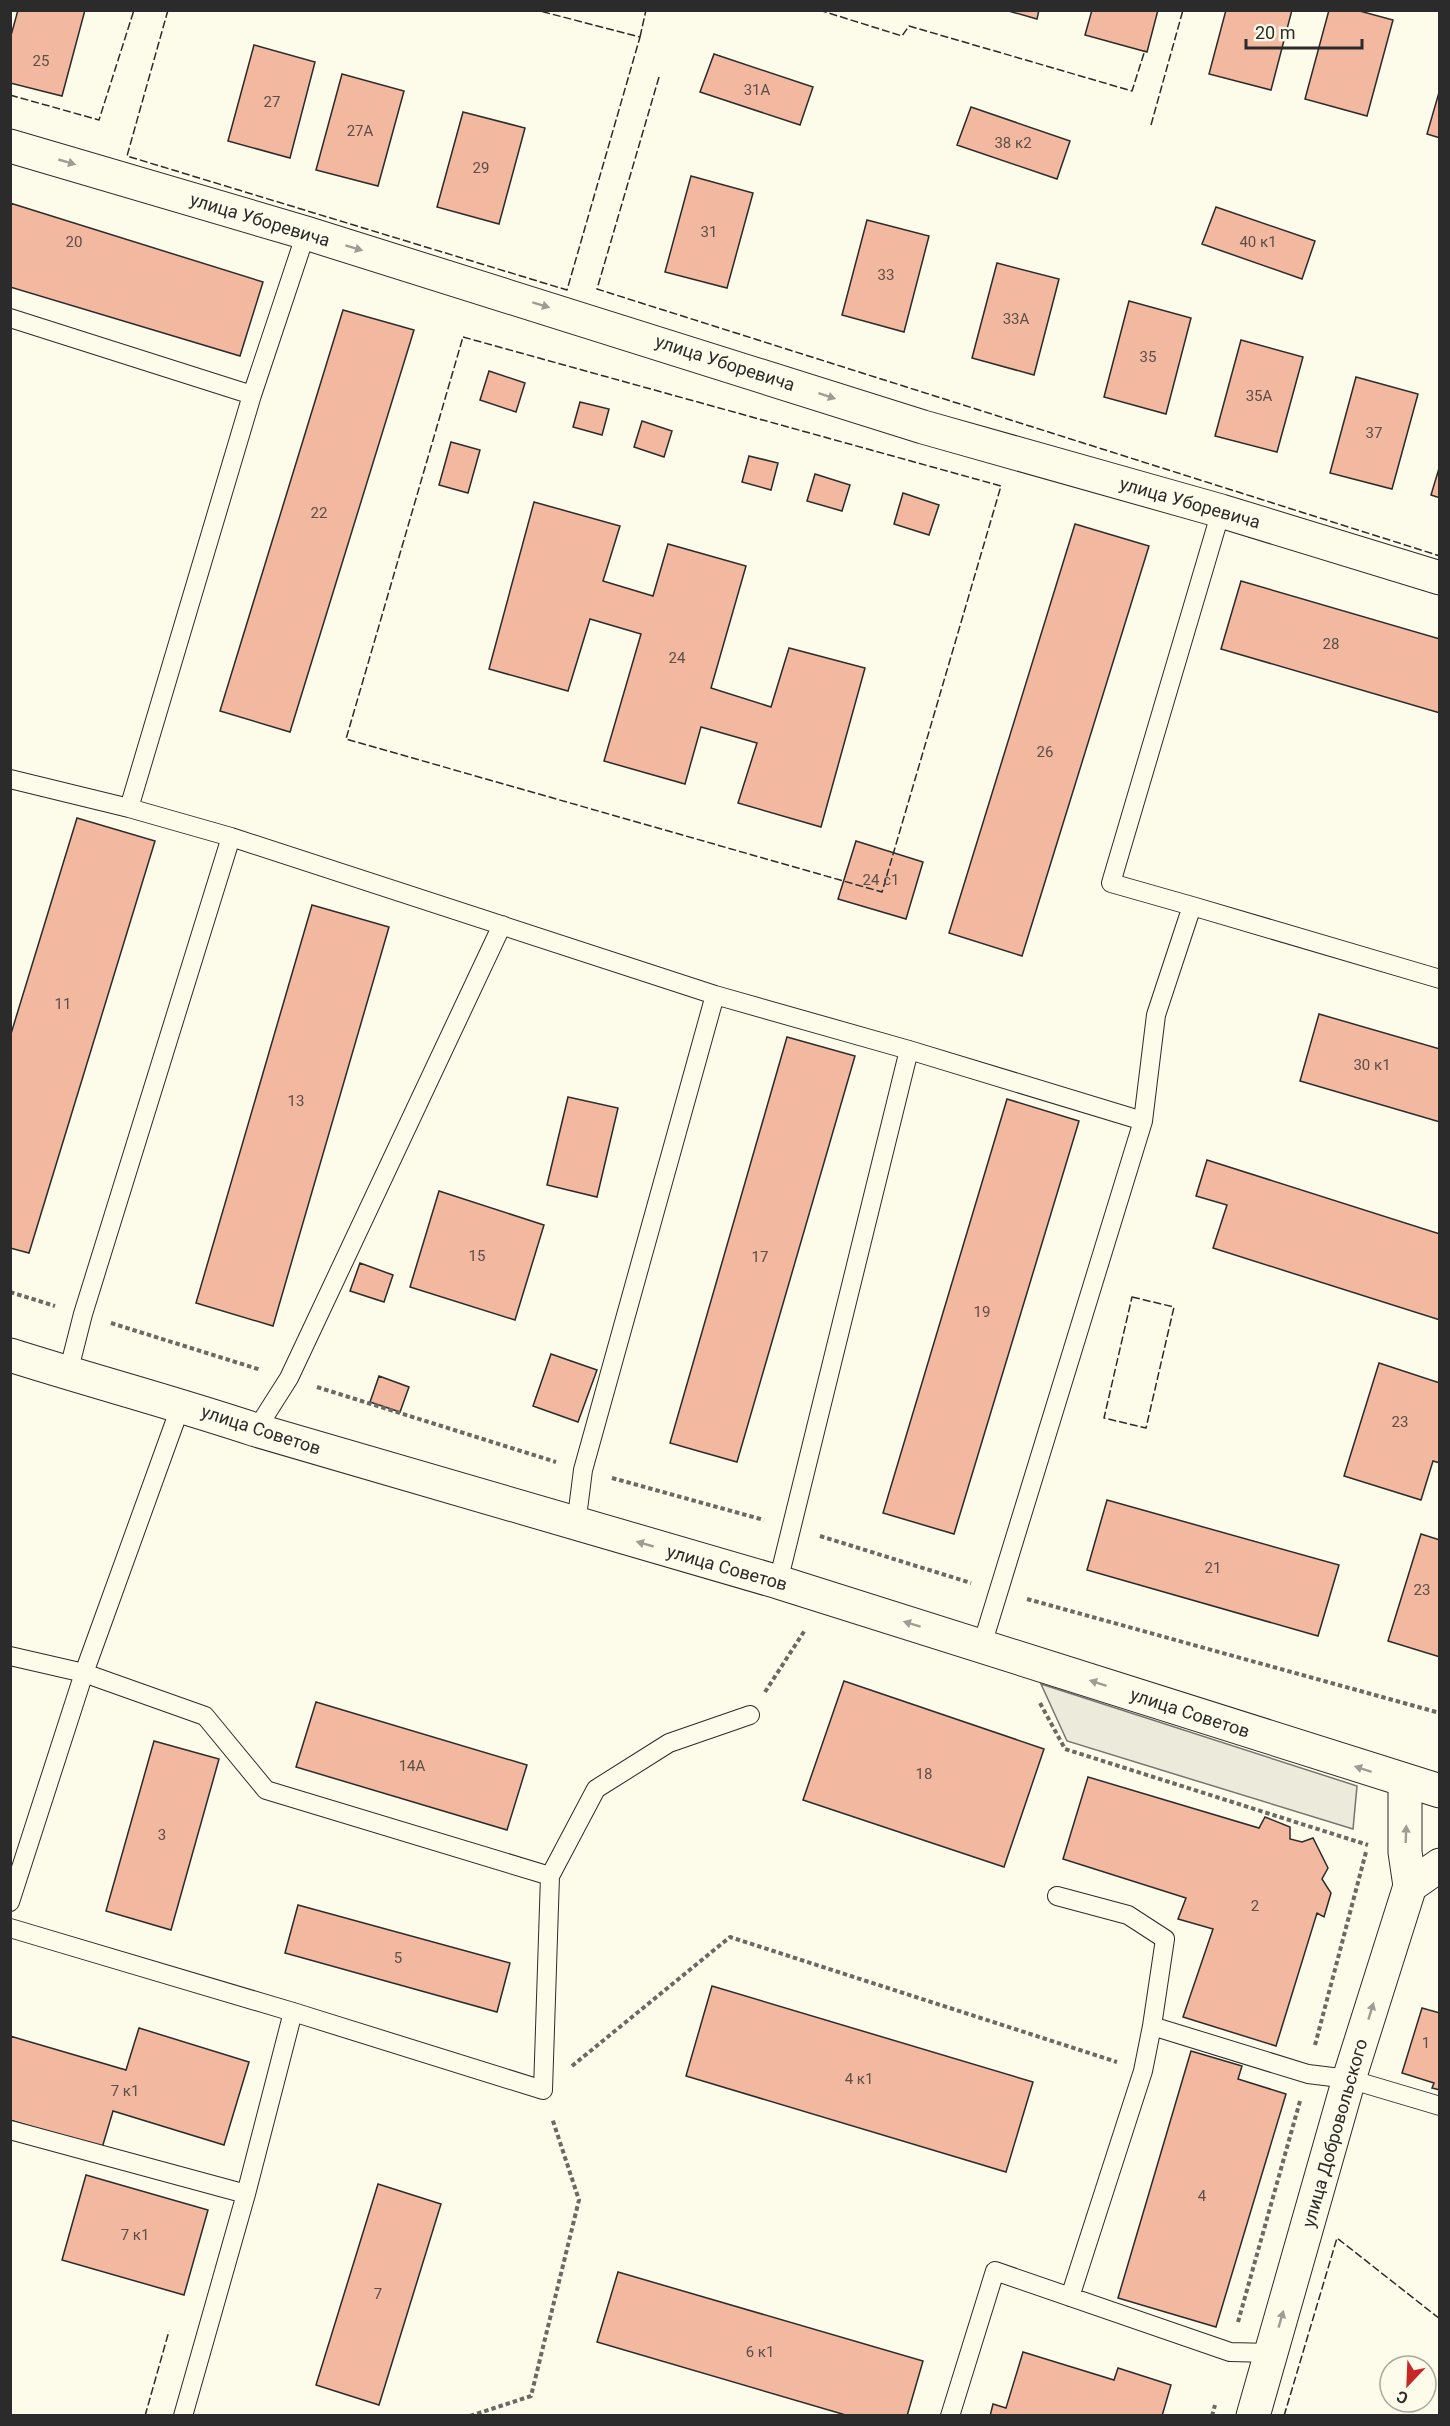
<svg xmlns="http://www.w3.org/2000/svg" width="1450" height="2426" font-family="Roboto,sans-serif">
<rect width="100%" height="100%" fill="#fdfbea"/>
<path fill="#eceadb" stroke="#74746e" stroke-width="1.5" d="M1041,1684L1357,1786L1353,1829L1067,1741Z"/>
<path fill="#f2b8a0" stroke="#2b2b2b" stroke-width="1.5" d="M18,10H85L62,96L10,83V39Z
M1005,10H1039L1037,19Z
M1092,10H1158L1147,52L1085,35Z
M1226,10H1292L1271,90L1209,74Z
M1329,10H1356L1393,20L1367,116L1305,99Z
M254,45L315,62L290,158L228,141Z
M714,54L813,87L800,125L700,92Z
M342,74L404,91L378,186L316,170Z
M1440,89V138L1427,134Z
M971,107L1070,141L1057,179L957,145Z
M463,112L525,128L499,224L437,207Z
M691,176L753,193L727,288L665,272Z
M10,203L263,282L240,356L10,287Z
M1216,207L1315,241L1302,279L1202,244Z
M867,220L929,236L904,332L842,315Z
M997,263L1059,279L1034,375L972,358Z
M1129,301L1191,318L1166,414L1104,397Z
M343,310L414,330L290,732L220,711Z
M1241,340L1303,357L1277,452L1215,436Z
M489,371L525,383L516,412L480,400Z
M1356,377L1418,394L1392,489L1330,473Z
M580,402L609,409L602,435L573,427Z
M642,421L672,431L664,457L634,447Z
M451,442L480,450L468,493L439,485Z
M749,456L778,463L771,490L742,482Z
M1440,465V498L1431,495Z
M815,474L850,485L842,511L807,501Z
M903,493L939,505L929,535L894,524Z
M534,502L620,526L603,581L653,596L668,544L746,566L711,688L771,707L789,648L865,668L821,827L738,803L757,743L701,727L685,784L604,761L641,634L590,619L568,691L489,669Z
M1075,524L1149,546L1022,956L949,933Z
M1241,581L1440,639V713L1221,649Z
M77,818L155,841L29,1253L10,1248V1037Z
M856,841L923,862L906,919L838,899Z
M312,905L389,927L273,1326L196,1303Z
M1319,1014L1440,1049V1122L1300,1081Z
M787,1037L855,1056L737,1462L670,1443Z
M568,1097L618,1108L597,1197L547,1185Z
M1007,1099L1079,1121L954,1534L883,1513Z
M1207,1160L1440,1234V1320L1213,1248L1227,1205L1196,1196Z
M439,1191L544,1225L515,1320L410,1287Z
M360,1263L393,1275L384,1302L350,1291Z
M551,1354L597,1370L578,1422L533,1406Z
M1379,1363L1440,1383V1463L1433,1461L1421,1500L1344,1476Z
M379,1376L409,1387L400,1412L370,1402Z
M1107,1500L1339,1565L1318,1636L1087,1570Z
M1421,1534L1440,1540V1657L1388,1641Z
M844,1681L1044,1749L1004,1867L803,1800Z
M316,1702L527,1765L507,1830L296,1767Z
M154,1741L219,1759L171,1930L106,1911Z
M1088,1777L1259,1828L1265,1817L1290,1827V1839L1302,1842L1313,1838L1328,1868L1322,1879L1331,1893L1324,1917L1317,1913L1276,2046L1183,2017L1213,1929L1178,1919L1186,1898L1063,1859Z
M298,1905L510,1963L497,2012L285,1953Z
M712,1986L1033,2082L1006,2172L686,2076Z
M1422,2008L1440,2013V2090L1432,2088L1434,2083L1402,2073Z
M139,2028L249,2062L224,2145L113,2111L102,2148L10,2120V2036L126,2070Z
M1191,2051L1242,2066L1238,2079L1286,2094L1216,2327L1118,2298Z
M86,2175L208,2210L184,2295L62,2260Z
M378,2184L441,2204L379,2405L316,2385Z
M618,2272L923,2361L907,2416H849L597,2342Z
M1023,2352L1114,2380L1118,2368L1171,2385L1162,2416H990L993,2404L1006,2408Z"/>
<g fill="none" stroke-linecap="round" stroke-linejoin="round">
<defs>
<path id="lane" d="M10,318L252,395
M10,779L129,808L231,837L715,995L909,1050L1143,1121
M129,808L252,395L306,233
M1192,906L1111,883L1221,511
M68,1373L83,1314L231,837
M256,1430L289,1378L502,925
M576,1525L583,1470L715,995
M778,1582L909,1050
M982,1645L1143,1121L1156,1015L1192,906L1440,979
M10,1656L84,1673L205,1716L266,1790L550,1876
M1057,1896L1128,1915L1165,1939L1152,2026
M10,1902L84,1673L181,1405
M10,1928L293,2012L543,2090L550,1876L596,1789L669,1743L750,1715
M10,2130L246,2194
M1070,2297L1143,2071L1152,2026L1308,2074L1349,2079L1440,2106
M183,2416L246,2194L293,2012
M950,2416L995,2271L1230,2352L1271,2353"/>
<path id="secondary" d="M10,146L306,233L923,427L1221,511L1440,578
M10,1355C92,1381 175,1403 256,1430L778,1582L1440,1791
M1405,1782V1852L1410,1886
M1253,2416L1349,2079L1410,1886L1440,1865"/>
</defs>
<use href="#lane" stroke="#2b2b2b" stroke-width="20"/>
<use href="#secondary" stroke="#2b2b2b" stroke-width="35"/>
<path stroke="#6a6964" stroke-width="4" stroke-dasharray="4.5 3" stroke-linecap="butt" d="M10,1292L55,1306
M111,1323L261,1370
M317,1387L556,1462
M612,1478L764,1520
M820,1536L971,1583
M1027,1599L1440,1713
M765,1692L805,1630
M1040,1703L1065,1749L1368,1845
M1315,2045L1366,1852
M572,2066L730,1937L1117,2062
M1238,2322L1300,2101
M470,2416L531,2396L579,2200L552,2118
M1212,2416L1215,2405"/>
<use href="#lane" stroke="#fdfbea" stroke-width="18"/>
<use href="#secondary" stroke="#fdfbea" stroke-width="33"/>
<path stroke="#2b2b2b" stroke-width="1.5" stroke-dasharray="8 3" stroke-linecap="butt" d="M168,10L127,156L567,290L640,37L536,10
M819,10L902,36L909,26L1132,91L1145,50
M640,37L646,10
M659,77L597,289L1440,556
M10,95L99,120L134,10
M1151,125L1183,10
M463,337L1001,486L882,892L346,739Z
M1132,1297L1174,1307L1146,1428L1104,1418Z
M145,2416L169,2331
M1284,2416L1337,2238L1440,2319"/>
</g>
<defs><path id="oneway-solid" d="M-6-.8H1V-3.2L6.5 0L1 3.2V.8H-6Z" transform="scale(1.5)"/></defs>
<g fill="#9e9d94">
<use href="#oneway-solid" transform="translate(67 162) rotate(16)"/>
<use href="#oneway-solid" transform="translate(354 248) rotate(17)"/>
<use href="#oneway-solid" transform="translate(541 305) rotate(17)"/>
<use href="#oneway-solid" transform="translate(827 396) rotate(18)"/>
<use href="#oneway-solid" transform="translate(645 1544) rotate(-164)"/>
<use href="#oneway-solid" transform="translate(912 1624) rotate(-163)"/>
<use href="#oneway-solid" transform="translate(1098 1683) rotate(-162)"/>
<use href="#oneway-solid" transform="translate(1363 1769) rotate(-162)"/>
<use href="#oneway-solid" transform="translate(1406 1834) rotate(-88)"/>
<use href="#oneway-solid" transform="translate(1371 2011) rotate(-73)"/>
<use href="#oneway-solid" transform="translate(1281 2319) rotate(-74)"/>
</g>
<g text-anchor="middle" stroke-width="4.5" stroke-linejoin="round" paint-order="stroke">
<g font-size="15" fill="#5d4e48">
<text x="41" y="66">25</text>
<text x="757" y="95">31А</text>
<text x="272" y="107">27</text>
<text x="360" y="136">27А</text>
<text x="1013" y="148">38 к2</text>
<text x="481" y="173">29</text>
<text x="709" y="237">31</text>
<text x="74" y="247">20</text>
<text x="1258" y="247">40 к1</text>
<text x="886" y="280">33</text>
<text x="1016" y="324">33А</text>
<text x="1148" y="362">35</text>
<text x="1259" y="401">35А</text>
<text x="1374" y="438">37</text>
<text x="319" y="518">22</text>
<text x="1331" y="649">28</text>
<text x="677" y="663">24</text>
<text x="1045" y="757">26</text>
<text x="881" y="885">24 с1</text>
<text x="63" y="1009">11</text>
<text x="1372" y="1070">30 к1</text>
<text x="296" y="1106">13</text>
<text x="477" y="1261">15</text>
<text x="760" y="1262">17</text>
<text x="982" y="1317">19</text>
<text x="1400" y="1427">23</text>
<text x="1213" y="1573">21</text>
<text x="1422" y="1595">23</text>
<text x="412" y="1771">14А</text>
<text x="924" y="1779">18</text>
<text x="162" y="1840">3</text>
<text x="1255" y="1911">2</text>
<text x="398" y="1963">5</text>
<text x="1426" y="2048">1</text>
<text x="859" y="2084">4 к1</text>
<text x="125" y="2096">7 к1</text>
<text x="1202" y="2201">4</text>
<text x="135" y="2240">7 к1</text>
<text x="378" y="2299">7</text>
<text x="760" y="2357">6 к1</text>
</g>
<g font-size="18" fill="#2b2b2b" stroke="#fdfbea">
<text transform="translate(260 220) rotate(17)" y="6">улица Уборевича</text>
<text transform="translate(725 363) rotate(18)" y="6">улица Уборевича</text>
<text transform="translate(1190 503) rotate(16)" y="6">улица Уборевича</text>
<text transform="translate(261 1430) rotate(18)" y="6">улица Советов</text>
<text transform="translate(727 1568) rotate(16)" y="6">улица Советов</text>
<text transform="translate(1190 1713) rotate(18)" y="6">улица Советов</text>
<text transform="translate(1335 2133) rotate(-74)" y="6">улица Добровольского</text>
</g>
</g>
<rect width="1450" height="2426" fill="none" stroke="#2b2b2b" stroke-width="24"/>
<g transform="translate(1408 2384) rotate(203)"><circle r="28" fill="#fdfbea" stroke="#a9a89e" stroke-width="1.5"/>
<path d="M0-4.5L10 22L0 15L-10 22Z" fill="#c62828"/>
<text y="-9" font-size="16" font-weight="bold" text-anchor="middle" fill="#2b2b2b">С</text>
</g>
<path d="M1246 39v9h116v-9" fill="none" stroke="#2b2b2b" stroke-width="3"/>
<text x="1255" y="39" font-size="18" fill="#2b2b2b" stroke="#fdfbea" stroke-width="4.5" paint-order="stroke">20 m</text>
</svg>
